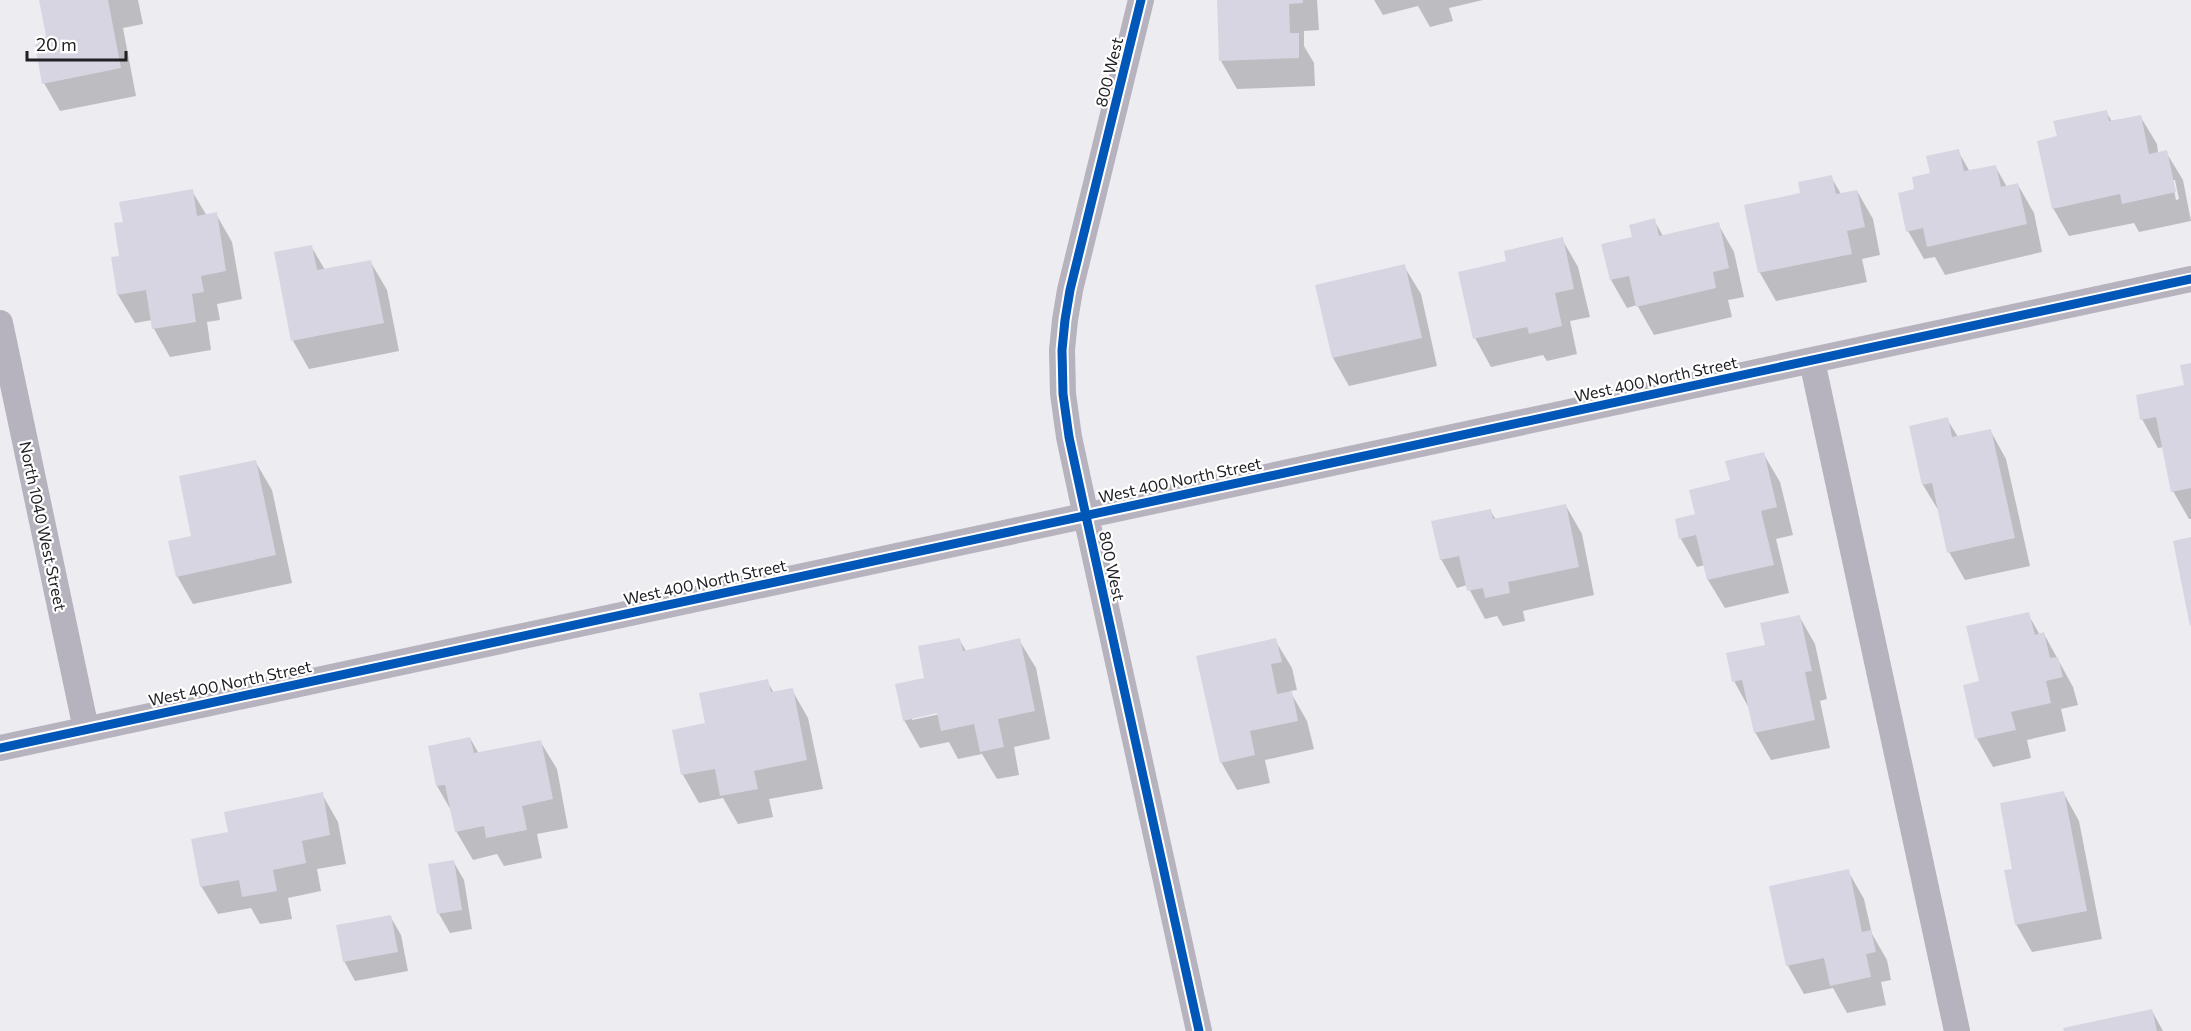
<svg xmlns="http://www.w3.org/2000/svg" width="2191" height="1031" font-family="Commissioner,sans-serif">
<rect width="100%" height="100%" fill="#edecf1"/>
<path fill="#0003" fill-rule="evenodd" d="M40,0H138L143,24L123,28L136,96L60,111L44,83L47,37Z
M1219,0H1317L1319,30L1304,31V46L1314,63L1315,86L1237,89L1221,61Z
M1374,0H1483L1449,8L1453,21L1430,27L1418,6L1383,15Z
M2106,111L2112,122L2140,116L2157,144L2158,153L2166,152L2183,180L2191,221L2139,232L2134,223L2069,236L2053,208L2058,138ZM2172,180H2175L2179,199L2176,200Z
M1958,151L1970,172L1995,166L2007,187L2018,185L2034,213L2042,252L1945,275L1935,257L1924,259L1908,231L1916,190Z
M1831,177L1841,194L1857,191L1873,219L1880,255L1862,259L1867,282L1776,301L1760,273L1746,206L1802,194Z
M192,191L207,216L216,214L232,242L242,299L217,304L220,320L207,322L211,350L170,357L154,329L152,320L135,323L118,295L125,223Z
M1654,220L1663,236L1718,224L1734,252L1744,297L1728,300L1732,317L1654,335L1637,305L1627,308L1611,280L1634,238Z
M1562,239L1578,267L1590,317L1570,321L1577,354L1547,361L1543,355L1491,367L1475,338L1508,262Z
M311,246L325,270L370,261L387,290L399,351L309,369L293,341Z
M1404,266L1421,294L1437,366L1349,386L1333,358L1317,286Z
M2191,364V519H2189L2173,491L2164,447L2158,448L2142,419L2186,386Z
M1947,419L1958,437L1990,430L2006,459L2030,566L1965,580L1949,552L1940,513L1923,485L1911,427Z
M1763,453L1780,482L1793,535L1776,539L1789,593L1725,608L1708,580L1705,565L1697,567L1681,539L1676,520L1696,515L1731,481Z
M255,461L272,490L292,583L193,604L177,576L193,537Z
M1566,506L1582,534L1594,595L1523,611L1525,621L1503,626L1497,616L1485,619L1467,585L1457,588L1441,559L1490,510L1496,520Z
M2028,614L2040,635L2044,634L2073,687L2078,705L2061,709L2066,731L2027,740L2031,758L1993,767L1977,739L1964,687L1980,683Z
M1799,616L1815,644L1827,699L1820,701L1830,748L1771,760L1755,732L1750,710L1734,681L1766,646Z
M959,639L966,651L1019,640L1036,668L1050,739L1014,747L1019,775L997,779L982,754L958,759L949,742L920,748L904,720L926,679ZM944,710L945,713L912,720V717Z
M1275,640L1292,668L1297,690L1290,691L1307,721L1314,749L1265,760L1270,783L1237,790L1221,762Z
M767,681L774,693L792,690L808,718L823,789L769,799L773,817L738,824L723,798L699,803L683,775L674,731L707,724Z
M470,738L479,754L540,741L557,769L568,828L537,834L542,858L504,866L497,854L473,860L456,831L452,812L437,786Z
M2063,792L2079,821L2102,939L2032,952L2016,924L2014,870Z
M322,794L338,822L346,864L317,869L321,891L288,898L292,919L260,924L251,908L218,914L201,886L229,833Z
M453,861L464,880L472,929L450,933L439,914L430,865Z
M1848,871L1864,899L1872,934L1887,960L1891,980L1881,982L1886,1005L1847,1013L1833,988L1804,994L1788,966L1771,887Z
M390,916L401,935L408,971L355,981L344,961Z
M2152,1011L2163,1031H2065Z"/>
<path fill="#d8d5e3" d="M39,0H108L121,68L42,84L34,39L46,36Z
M1217,0H1303V3L1289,4L1290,33H1299V58L1219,61Z
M2107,110L2109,121L2141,115L2149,154L2167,150L2176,192L2122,204L2120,194L2052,209L2037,141L2057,136L2053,121Z
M1959,149L1964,171L1996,165L2001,187L2018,183L2027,224L1927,247L1923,228L1906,232L1898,193L1914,189L1912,177L1930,173L1926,156Z
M1832,175L1836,194L1857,190L1865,227L1847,231L1852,254L1758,273L1744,205L1800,193L1798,182Z
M193,189L197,216L217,212L226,271L201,276L204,292L192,294L196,322L152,329L146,290L117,295L111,257L119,256L114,223L123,222L119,202Z
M1655,218L1659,236L1719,222L1729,268L1713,272L1716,288L1636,307L1629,276L1610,280L1601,244L1632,237L1629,225Z
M1563,237L1574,289L1555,293L1562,326L1529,334L1527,327L1473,339L1458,272L1506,261L1504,251Z
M312,245L317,270L371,260L384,323L291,341L274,252Z
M1405,264L1422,338L1332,358L1315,285Z
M2191,363V488L2171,492L2156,417L2140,420L2136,395L2184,385L2180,365Z
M1948,417L1952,437L1991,429L2015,538L1947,553L1932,483L1922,485L1909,426Z
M1764,452L1777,507L1761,511L1774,565L1707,580L1696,535L1679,539L1675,519L1695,514L1689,490L1730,480L1725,461Z
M256,460L276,555L176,577L168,541L191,536L179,476Z
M1566,504L1579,567L1508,582L1510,593L1485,598L1483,588L1467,591L1459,556L1440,560L1431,521L1491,509L1493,519Z
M2191,537V625L2190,626L2173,541Z
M2029,612L2035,635L2044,632L2050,658L2058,657L2063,677L2046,681L2051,703L2011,712L2016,730L1975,739L1963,685L1979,681L1966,626Z
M1800,615L1812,671L1805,672L1815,720L1754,733L1742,680L1732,682L1726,653L1765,645L1760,623Z
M960,638L963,651L1020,638L1035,711L998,719L1004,747L980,752L974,724L941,731L937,713L903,721L895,684L924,678L918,646Z
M1276,638L1282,662L1271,664L1277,694L1292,691L1298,721L1250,731L1255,755L1220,763L1196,656Z
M768,679L771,692L793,688L807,760L754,771L758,789L720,796L715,769L681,775L672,730L705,723L699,693Z
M470,737L474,753L541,740L553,799L522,806L527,830L486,838L484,826L455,832L445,785L436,786L428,746Z
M2064,791L2087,911L2015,925L2004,870L2012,869L2000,803Z
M323,792L330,835L302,841L306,863L273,870L277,891L242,897L239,880L200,887L191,839L228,832L224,812Z
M454,860L462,910L437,914L428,864Z
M1849,869L1862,932L1871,930L1876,952L1866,954L1871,977L1830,986L1824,958L1786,966L1769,886Z
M391,915L398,952L343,962L336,925Z
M2152,1009L2157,1031H2064L2063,1028Z"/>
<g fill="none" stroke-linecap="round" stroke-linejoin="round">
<path stroke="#b6b2be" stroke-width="26" d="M1141,0L1070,290L1065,320L1062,350L1063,394L1069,437L1086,516L1199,1031
M0,323L86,729
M1812,361L1957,1031
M0,748L2191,279"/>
<defs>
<path id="cycleway" d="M1141,0L1070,290L1065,320L1062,350L1063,394L1069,437L1086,516L1199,1031
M0,748L2191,279"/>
</defs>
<use href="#cycleway" stroke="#fff" stroke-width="13"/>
<use href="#cycleway" stroke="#0057b8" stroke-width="9"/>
</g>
<g text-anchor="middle" stroke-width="4.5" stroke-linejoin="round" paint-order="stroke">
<g font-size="16" fill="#212024" stroke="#fff">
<text transform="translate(1109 72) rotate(-76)" y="6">800 West</text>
<text transform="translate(1656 379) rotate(-12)" y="6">West 400 North Street</text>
<text transform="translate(1180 480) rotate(-12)" y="6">West 400 North Street</text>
<text transform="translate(43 526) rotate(78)" y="6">North 1040 West Street</text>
<text transform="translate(1112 566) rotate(78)" y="6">800 West</text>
<text transform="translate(705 582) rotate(-12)" y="6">West 400 North Street</text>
<text transform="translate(230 683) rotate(-12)" y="6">West 400 North Street</text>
</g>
</g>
<path d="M27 51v9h99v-9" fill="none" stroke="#212024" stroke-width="3"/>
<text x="36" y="51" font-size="18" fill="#212024" stroke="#ffffff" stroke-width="4.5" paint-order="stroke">20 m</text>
</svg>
